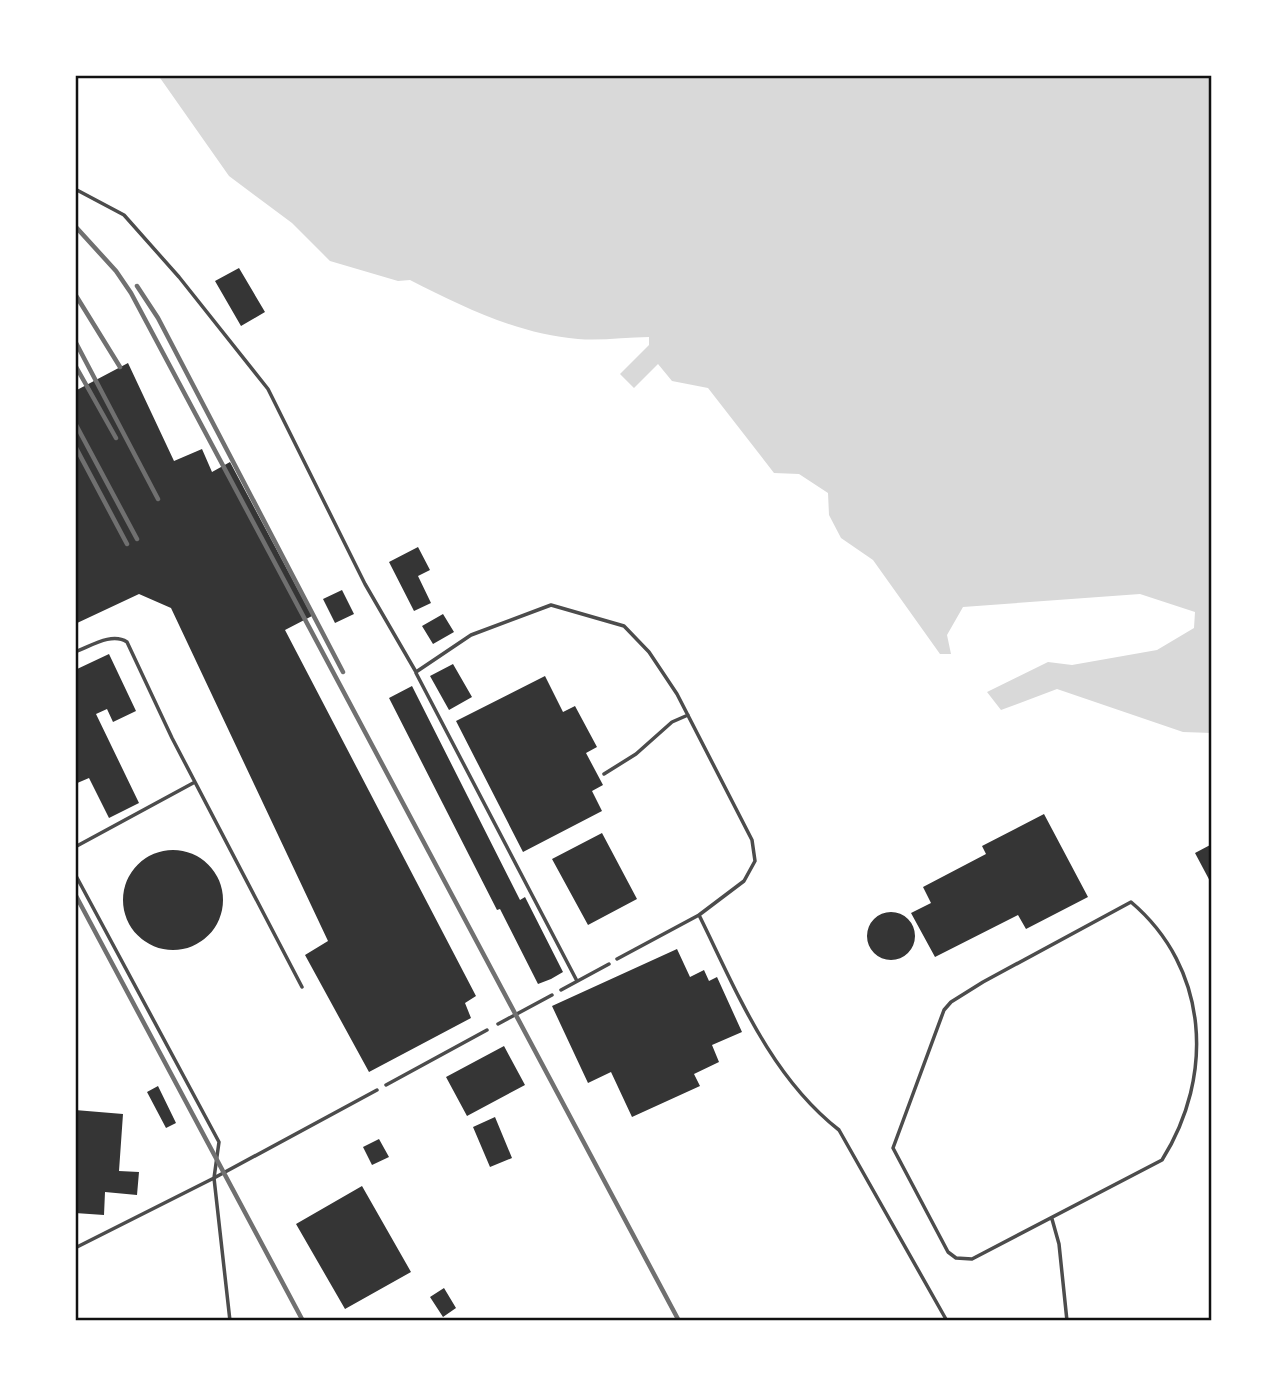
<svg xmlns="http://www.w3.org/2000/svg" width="1287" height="1396" font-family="'PT Sans',sans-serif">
<rect width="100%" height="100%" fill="#fff"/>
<path fill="#d9d9d9" d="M158,75H1212V733L1183,732L1057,689L1001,710L987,692L1048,662L1072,665L1157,650L1194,628L1195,612L1140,594L963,607L947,635L951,654H940L873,560L841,538L829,515L828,493L799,474L774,473L708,388L672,381L658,364L634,388L620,374L649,345V337C626,337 601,341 578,339C518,334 463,307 410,280L398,281L330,261L292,223L229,176Z"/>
<path fill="#353535" d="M239,268L265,312L241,326L215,281Z
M128,363L174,461L202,449L212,472L230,462L312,616L285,630L476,996L465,1003L471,1018L369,1072L305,955L328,941L171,608L139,594L75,624V391Z
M418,547L430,570L418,576L431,603L414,611L389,562Z
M342,590L354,614L335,623L323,599Z
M443,614L454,632L433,644L422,626Z
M109,654L136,711L113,722L107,709L96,714L139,803L109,818L89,778L75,784V670Z
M453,664L472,697L449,710L430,676Z
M545,676L563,712L575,706L597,747L586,753L603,785L592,791L602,811L523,852L456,721Z
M412,686L520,900L525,897L563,972L551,979L538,984L500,909L497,910L389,698Z
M1044,814L1088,897L1026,929L1018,915L935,957L911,913L931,903L923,887L986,854L982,846Z
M602,833L637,899L588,925L552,859Z
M1212,844V885L1195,853Z
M123 900a50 50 0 1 1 100 0a50 50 0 1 1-100 0Z
M867 936a24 24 0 1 1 48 0a24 24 0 1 1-48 0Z
M677,949L690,977L704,970L709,981L717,977L742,1032L712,1045L719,1062L694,1074L700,1086L632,1117L611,1072L588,1083L552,1006Z
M504,1046L525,1085L467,1116L446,1077Z
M158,1086L176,1123L166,1128L147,1092Z
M75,1110L123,1114L119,1171L139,1172L137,1195L105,1192L104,1215L75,1213Z
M495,1117L512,1158L490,1167L473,1127Z
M379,1139L389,1157L372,1165L363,1147Z
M362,1186L411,1272L345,1309L296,1224Z
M444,1288L456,1308L443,1317L430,1297Z"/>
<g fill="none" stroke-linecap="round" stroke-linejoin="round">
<path stroke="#4c4c4c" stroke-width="3.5" d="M75,189L124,215L179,277L268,389L365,584L416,672L471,635L551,605L624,626L649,652L677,694L752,840L755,861L744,881L699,915
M75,652C91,646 112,632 127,642L172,738L302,987
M416,673L577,981
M604,774L636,754L672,722L688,715
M75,847L195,782
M75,874L219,1142L214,1178L230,1321
M1131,902C1209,968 1215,1076 1162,1160L972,1259L956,1258L948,1252L893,1148L944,1010L951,1002L983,982Z
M617,959L699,915C737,992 770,1076 839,1130L947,1321
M561,990L609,964
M498,1024L552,995
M386,1085L487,1030
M1052,1219L1059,1244L1067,1321
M75,1248L214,1178L377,1090"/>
<path stroke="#707070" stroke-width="4.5" d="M75,226L116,271L131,293L679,1321
M137,286L158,318L343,672
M75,294L120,367
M75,341L158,499
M75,365L116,438
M75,423L137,539
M75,446L127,544
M75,894L303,1321"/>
</g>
<rect width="1287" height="1396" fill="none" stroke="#ffffff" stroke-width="154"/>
<rect x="77" y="77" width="1133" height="1242" fill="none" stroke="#111" stroke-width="2.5"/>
</svg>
